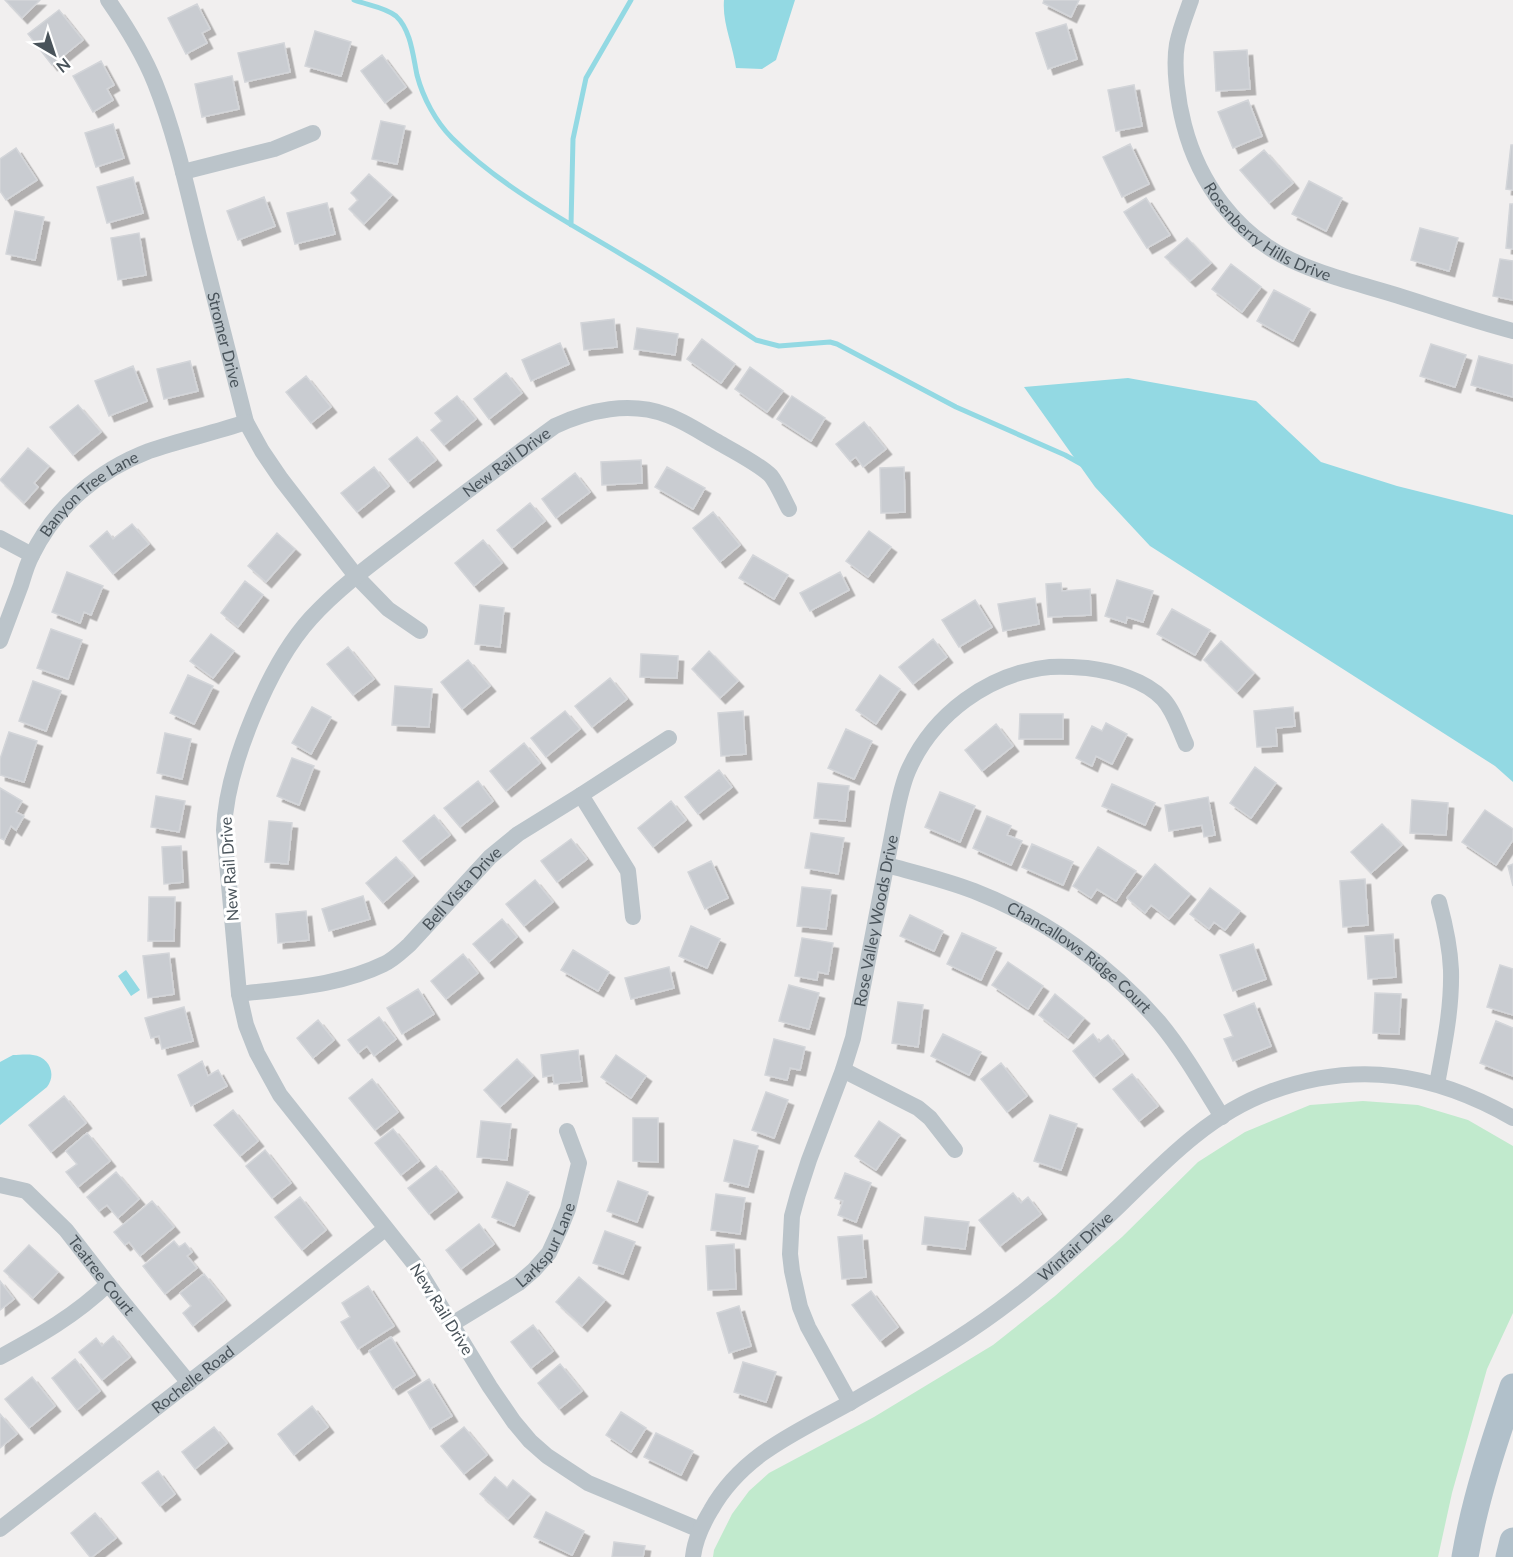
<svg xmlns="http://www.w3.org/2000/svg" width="1513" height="1557" font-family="Lato,sans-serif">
<defs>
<filter id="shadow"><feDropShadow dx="5.5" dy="5.5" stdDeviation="0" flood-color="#0004"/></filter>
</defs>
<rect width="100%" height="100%" fill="#f1efef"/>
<path fill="#c1eacd" d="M1363,1101L1418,1105L1468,1120L1513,1146V1313L1487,1369L1452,1493L1438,1557H713L714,1550L732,1514L749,1491L769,1473L874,1417L993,1345L1055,1296L1122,1237L1198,1162L1245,1132L1310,1105Z"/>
<path fill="#93d9e3" d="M724,0H795L776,60L762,69L736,68C733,45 722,23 724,0Z
M1128,378L1256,401L1321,462L1397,486L1513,515V782L1495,766L1150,546L1095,487L1024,387Z
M126,970L140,990L131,996L118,976Z
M13,1055C19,1055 27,1054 33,1055C49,1057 57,1074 47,1087L0,1125V1062Z"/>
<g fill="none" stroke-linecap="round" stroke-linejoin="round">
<path stroke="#93d9e3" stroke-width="5" d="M354,0C367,5 385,7 396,16C411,30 413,56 417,75C423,98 436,122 452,138C503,189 568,222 629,259C672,284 714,312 756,340L779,346L830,342L837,344L956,407L1065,455L1083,465
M571,225L573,139L586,78L631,0"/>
</g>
<path fill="#c9ccd1" stroke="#d3d5d9" stroke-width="1.5" filter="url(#shadow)" d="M5,0H40L22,18Z
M1044,0H1079L1071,17L1043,3Z
M197,4L210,29L202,33L207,43L186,54L168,18Z
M59,10L83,40L52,65L28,34Z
M1066,24L1077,59L1048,69L1036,33Z
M315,31L351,42L341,76L305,66Z
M284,43L290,72L245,82L238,53Z
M1247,50L1250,89L1216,91L1214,52Z
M382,55L406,87L385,103L361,71Z
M101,61L114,85L107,89L113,100L93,112L73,76Z
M232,76L239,109L202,117L195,84Z
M1134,85L1142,126L1116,131L1108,90Z
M1248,100L1262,136L1233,148L1218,112Z
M381,121L405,126L397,164L372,159Z
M113,124L124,158L96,167L85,133Z
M1130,144L1149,184L1122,197L1103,157Z
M1511,145H1513V190L1506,189Z
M16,148L37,180L6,200L0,191V159Z
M1264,150L1293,183L1269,203L1240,170Z
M369,174L392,195L364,224L349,209L358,200L351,193Z
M133,177L143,213L107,223L97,187Z
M1309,181L1342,198L1326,231L1292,214Z
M264,197L275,226L238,240L227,211Z
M1146,198L1170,235L1147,248L1124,212Z
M327,203L335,234L295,244L287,213Z
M1510,204H1513V249L1506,248Z
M15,211L44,217L35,260L6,254Z
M1420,228L1458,238L1449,271L1411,260Z
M139,233L146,275L118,280L111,238Z
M1187,238L1211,263L1190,281L1165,257Z
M1500,259L1513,261V300L1493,296Z
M1231,264L1261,287L1242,312L1212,289Z
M1274,290L1310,309L1293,341L1257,321Z
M614,319L617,347L584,350L581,323Z
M637,328L678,334L675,355L634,349Z
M702,339L735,364L721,383L687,359Z
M560,343L569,364L531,381L522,360Z
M1431,344L1466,355L1455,387L1420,376Z
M1479,356L1513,365V397L1471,385Z
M190,361L198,391L164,399L157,369Z
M133,366L147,401L109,416L95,381Z
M750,367L783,391L767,412L735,389Z
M506,373L522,393L489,419L474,399Z
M306,376L331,407L311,423L286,392Z
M457,396L476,419L444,445L431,430L442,421L435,413Z
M792,396L825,418L811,441L777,419Z
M78,405L101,432L73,455L50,427Z
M864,422L886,449L863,467L856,457L850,461L836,444Z
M417,437L436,460L408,482L389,459Z
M28,448L49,466L34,483L38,487L24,503L0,480Z
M641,460L642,483L602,485L601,462Z
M374,467L389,486L357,512L341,493Z
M667,467L705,488L693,509L655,487Z
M904,467L905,512L881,513L880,468Z
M575,473L590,492L556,518L542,499Z
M530,503L545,521L512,548L497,530Z
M713,512L740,545L720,562L693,528Z
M132,524L149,544L113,574L90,546L107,531L113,539Z
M869,531L891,547L868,577L846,561Z
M277,533L295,549L266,582L248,566Z
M483,540L502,563L474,586L455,563Z
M753,555L788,575L774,599L739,578Z
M67,572L103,586L91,615L84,612L80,623L52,612Z
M840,572L849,590L810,611L800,593Z
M1117,580L1153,591L1143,622L1127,617L1126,623L1105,616Z
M245,581L263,595L238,627L221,613Z
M1061,583L1062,591L1090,589L1091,615L1048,617L1046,584Z
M1035,598L1039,624L1003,631L998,604Z
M975,600L992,627L959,647L942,620Z
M480,605L504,608L500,647L475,644Z
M1172,609L1210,630L1195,655L1157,634Z
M51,629L82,640L68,679L37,668Z
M211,634L234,651L213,678L190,661Z
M933,639L947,657L913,684L899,667Z
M1221,641L1254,673L1237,692L1204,660Z
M348,647L374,679L353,695L327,664Z
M709,651L738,681L720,698L692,669Z
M641,654L678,656L677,678L640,677Z
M468,660L490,686L462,709L441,682Z
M188,675L213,686L194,724L170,713Z
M880,675L900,689L876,724L856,710Z
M610,678L627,699L592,727L575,706Z
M33,681L61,691L46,731L19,721Z
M395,686L432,689L429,727L392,725Z
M312,707L331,717L311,754L292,743Z
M1293,707L1295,726L1276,728L1277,746L1257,747L1254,711Z
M565,711L580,729L546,757L531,738Z
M743,711L746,754L721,756L718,713Z
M1020,714H1063V739H1019Z
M1106,723L1127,734L1112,764L1096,756L1092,766L1076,758L1092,726L1102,731Z
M996,724L1013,746L982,771L965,750Z
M846,729L872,741L854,779L828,768Z
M9,732L37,741L24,782L0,775V759Z
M165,733L191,739L182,779L157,773Z
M524,743L540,763L506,791L490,771Z
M292,758L314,766L299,805L277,796Z
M1255,767L1276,783L1251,818L1230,803Z
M719,770L732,787L698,814L685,797Z
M478,781L493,801L460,827L444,808Z
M818,783L849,786L845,821L814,818Z
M1112,784L1155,803L1145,825L1102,806Z
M0,788L22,801L16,812L24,816L16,830L11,826L4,840L0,838Z
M940,792L975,806L960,842L925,827Z
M156,796L185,801L179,832L151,827Z
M1208,797L1215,835L1204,837L1202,825L1169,831L1165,805Z
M1412,800L1448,803L1446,835L1410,833Z
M671,801L686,820L653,847L638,828Z
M1485,810L1513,829V840L1496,865L1462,842Z
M434,815L450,835L419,860L403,841Z
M987,816L1011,826L1007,835L1022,841L1011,865L973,848Z
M269,821L292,823L288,864L265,862Z
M1382,824L1402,845L1371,873L1351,852Z
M811,833L844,838L838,874L805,868Z
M571,839L587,859L557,882L541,861Z
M1032,844L1073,862L1063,885L1022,867Z
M181,846L183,882L164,884L162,847Z
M1098,847L1136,871L1116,901L1097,889L1091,898L1073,886Z
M396,857L413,876L383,903L366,883Z
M711,861L728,898L705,909L688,872Z
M1155,864L1190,894L1169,919L1151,905L1145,913L1127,898Z
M1513,864V886L1508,866Z
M1365,879L1368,925L1343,927L1340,881Z
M535,880L553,902L524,926L506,904Z
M802,887L831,890L826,929L797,926Z
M1210,888L1240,911L1225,930L1214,922L1209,929L1190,914Z
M363,896L370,919L329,931L322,909Z
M149,897H175L174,941H148Z
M306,911L309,940L278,943L276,914Z
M910,915L943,931L934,951L900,936Z
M502,919L517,937L489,962L473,944Z
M691,926L720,939L707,968L679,956Z
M962,933L996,948L981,980L947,964Z
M1393,934L1396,977L1368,979L1365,936Z
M802,938L833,943L828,974L818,972L817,980L795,976Z
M1253,944L1266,979L1233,991L1220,955Z
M573,950L609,972L598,991L561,970Z
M169,953L174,994L148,998L143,956Z
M463,954L478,973L446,999L431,981Z
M1008,962L1043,986L1028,1009L992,985Z
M1500,965L1513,969V1015L1487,1007Z
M669,967L674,988L631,999L625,978Z
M789,985L819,993L809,1029L779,1021Z
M418,989L434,1014L402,1034L387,1008Z
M1375,993L1401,994L1399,1034L1373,1033Z
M1055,994L1084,1018L1068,1038L1039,1015Z
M898,1002L923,1005L918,1047L892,1043Z
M1254,1003L1271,1046L1233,1061L1224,1039L1233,1036L1224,1015Z
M184,1007L193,1041L162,1049L159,1036L151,1038L145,1018Z
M379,1017L396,1039L374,1056L367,1046L358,1053L348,1040Z
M318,1020L334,1040L313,1058L297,1038Z
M1496,1021L1513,1028V1076L1480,1063Z
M943,1034L981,1052L969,1075L931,1056Z
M1093,1034L1099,1042L1108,1035L1123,1054L1094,1077L1073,1051Z
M774,1039L805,1047L800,1070L790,1068L787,1080L765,1075Z
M578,1050L582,1081L554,1084L553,1075L543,1077L541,1055Z
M616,1055L646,1076L631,1098L601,1077Z
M517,1059L533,1076L500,1107L484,1090Z
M202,1061L208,1076L218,1070L227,1086L191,1106L178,1075Z
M1001,1063L1027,1096L1007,1112L981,1079Z
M1132,1074L1158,1106L1139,1121L1113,1089Z
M372,1079L398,1112L375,1130L349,1098Z
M766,1092L788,1100L774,1138L752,1130Z
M64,1096L86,1123L51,1152L29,1125Z
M233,1110L258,1141L240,1156L214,1125Z
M1050,1115L1077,1124L1061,1170L1034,1161Z
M633,1118H658V1162L633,1161Z
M481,1121L511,1124L507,1160L477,1157Z
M879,1121L900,1135L876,1170L855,1156Z
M393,1129L419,1161L401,1175L375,1143Z
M87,1133L110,1161L78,1187L66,1172L77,1164L66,1151Z
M734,1140L758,1146L748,1187L724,1181Z
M265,1150L291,1183L272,1198L246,1166Z
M436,1166L457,1192L429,1214L408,1188Z
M116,1172L139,1199L118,1218L107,1205L99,1211L87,1197Z
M845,1173L871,1183L856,1222L838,1215L843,1201L835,1198Z
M618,1181L648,1192L637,1222L607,1211Z
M507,1182L529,1192L514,1226L492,1217Z
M1013,1193L1021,1203L1028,1197L1041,1214L1000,1246L979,1220Z
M716,1194L745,1198L740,1234L711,1230Z
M300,1197L326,1230L302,1250L275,1217Z
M152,1201L174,1227L140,1256L129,1242L125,1245L114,1232Z
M925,1217L969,1222L965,1249L922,1244Z
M479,1224L494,1244L461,1269L446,1250Z
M605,1231L635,1242L623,1274L593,1263Z
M862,1235L866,1277L842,1279L838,1237Z
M174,1241L179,1247L185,1243L192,1252L187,1256L197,1268L165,1294L143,1266Z
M734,1244L736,1289L708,1290L706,1246Z
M29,1245L58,1272L33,1298L4,1271Z
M204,1274L225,1300L193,1326L183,1313L191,1306L180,1293Z
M579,1277L605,1300L582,1326L556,1302Z
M0,1281L14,1299L0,1310Z
M368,1286L394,1326L358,1349L341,1322L350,1317L342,1303Z
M871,1291L898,1327L880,1341L852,1305Z
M739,1306L751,1346L729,1353L717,1313Z
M533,1325L553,1351L531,1368L511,1342Z
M113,1336L130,1357L102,1380L79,1352L96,1338L102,1346Z
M391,1337L415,1375L393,1389L369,1351Z
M75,1359L100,1391L77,1410L52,1378Z
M743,1362L776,1372L766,1402L734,1392Z
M560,1364L582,1391L559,1409L538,1383Z
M32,1377L55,1406L29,1428L5,1399Z
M429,1379L452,1416L430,1429L408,1392Z
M312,1406L328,1427L294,1455L278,1434Z
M621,1412L646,1428L631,1452L606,1435Z
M0,1414L17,1434L0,1448Z
M214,1427L227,1443L195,1469L182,1452Z
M464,1427L487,1455L464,1474L441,1446Z
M656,1433L693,1451L681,1475L644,1457Z
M158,1471L175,1494L160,1506L142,1483Z
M495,1477L507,1488L513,1480L530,1494L508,1519L480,1494Z
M546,1512L584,1531L572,1555L534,1537Z
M95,1513L116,1538L92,1557H90L71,1533Z
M614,1542L645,1546L643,1557H612Z"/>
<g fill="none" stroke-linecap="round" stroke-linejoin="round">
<g stroke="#bbc4ca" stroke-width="16">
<path id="s1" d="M108,0C126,26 143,53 155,83C175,133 187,188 200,241C215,301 230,361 246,422L262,451L281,479L356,576L388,609L420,631"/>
<path id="s2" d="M1191,0C1186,14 1180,29 1177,44C1173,67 1178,102 1184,125C1199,183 1236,234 1291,260C1325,276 1363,285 1399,296C1437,308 1475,321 1513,331"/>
<path d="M183,172L274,149L313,133"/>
<path d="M0,538L32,555"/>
<path id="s3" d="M0,641C7,622 14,604 21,585C24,575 27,564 32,555C56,506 99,470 149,451C181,440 214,433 246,422"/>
<path d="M581,795L628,871L633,917"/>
<path id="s4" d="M887,865C916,873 946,880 974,891C1044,918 1110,965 1159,1022C1183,1051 1202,1084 1222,1117"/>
<path id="s5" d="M239,994C288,988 339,986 384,964C393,960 401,952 409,945L490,857L518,834L581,795L669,738"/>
<path d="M843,1070L918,1108L930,1118L955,1150"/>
<path d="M1437,1084C1444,1046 1452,1009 1451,970C1450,947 1445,924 1439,902"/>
<path id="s6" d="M0,1185L26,1191L66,1230L108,1284L189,1383"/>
<path id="s7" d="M452,1324L519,1283L534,1270L549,1253L560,1229L568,1209L579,1163L567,1131"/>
<path d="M0,1357C39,1336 76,1315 108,1284"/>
<path id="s8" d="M850,1403L808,1327L800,1307L792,1271L790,1254L792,1216L798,1194L809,1160L843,1070L853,1038L896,815C899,800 902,785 908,771C933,714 989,673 1050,667C1062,666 1075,667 1087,668C1112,671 1145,680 1163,699C1174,711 1179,729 1186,744"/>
<path id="s9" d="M0,1529L259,1328L385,1229"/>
<path id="s10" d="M700,1530L588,1483L547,1456L530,1441L514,1422L490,1387L416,1266L280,1095L257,1053L246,1025L239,994L224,830C226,768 269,664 311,618C342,584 380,558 416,530C462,495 508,460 555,426C589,410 630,401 667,415C684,421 700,432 716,441C730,449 761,465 771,476C778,485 783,498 789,509"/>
<path id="s11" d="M693,1557C695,1539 702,1525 711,1510C743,1453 798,1432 853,1401C903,1372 953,1344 999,1310C1042,1279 1080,1243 1118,1207C1163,1163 1209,1114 1270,1092C1357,1060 1434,1073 1513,1118"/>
</g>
<path stroke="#b1c0ca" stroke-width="27" d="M1465,1557C1475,1499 1494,1442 1513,1387
M1509,1557L1513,1541"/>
</g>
<g text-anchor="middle" stroke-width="6" stroke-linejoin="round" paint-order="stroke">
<g font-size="16" fill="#49535a" stroke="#fff">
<text dy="6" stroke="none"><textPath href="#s2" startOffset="270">Rosenberry Hills Drive</textPath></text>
<text dy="6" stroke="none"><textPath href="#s1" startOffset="362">Stromer Drive</textPath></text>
<text dy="6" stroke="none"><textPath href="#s10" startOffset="1378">New Rail Drive</textPath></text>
<text dy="6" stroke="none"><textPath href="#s3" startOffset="177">Banyon Tree Lane</textPath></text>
<text transform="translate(229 869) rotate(-94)" y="6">New Rail Drive</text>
<text dy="6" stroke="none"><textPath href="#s5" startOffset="258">Bell Vista Drive</textPath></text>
<text dy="6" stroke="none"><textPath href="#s8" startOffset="508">Rose Valley Woods Drive</textPath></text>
<text dy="6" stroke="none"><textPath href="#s4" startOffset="216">Chancallows Ridge Court</textPath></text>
<text dy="6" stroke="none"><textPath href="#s7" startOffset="126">Larkspur Lane</textPath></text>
<text dy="6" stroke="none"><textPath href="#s11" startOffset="504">Winfair Drive</textPath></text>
<text dy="6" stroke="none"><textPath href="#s6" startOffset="140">Teatree Court</textPath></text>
<text transform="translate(442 1309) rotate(58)" y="6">New Rail Drive</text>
<text dy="6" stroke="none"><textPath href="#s9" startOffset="244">Rochelle Road</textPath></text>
</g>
</g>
<g transform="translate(54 54) rotate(141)" stroke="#ffffff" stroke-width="4.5" paint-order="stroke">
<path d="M0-4.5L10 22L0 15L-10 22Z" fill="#49535a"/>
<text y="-9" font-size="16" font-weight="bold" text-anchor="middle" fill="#49535a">N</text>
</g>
</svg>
